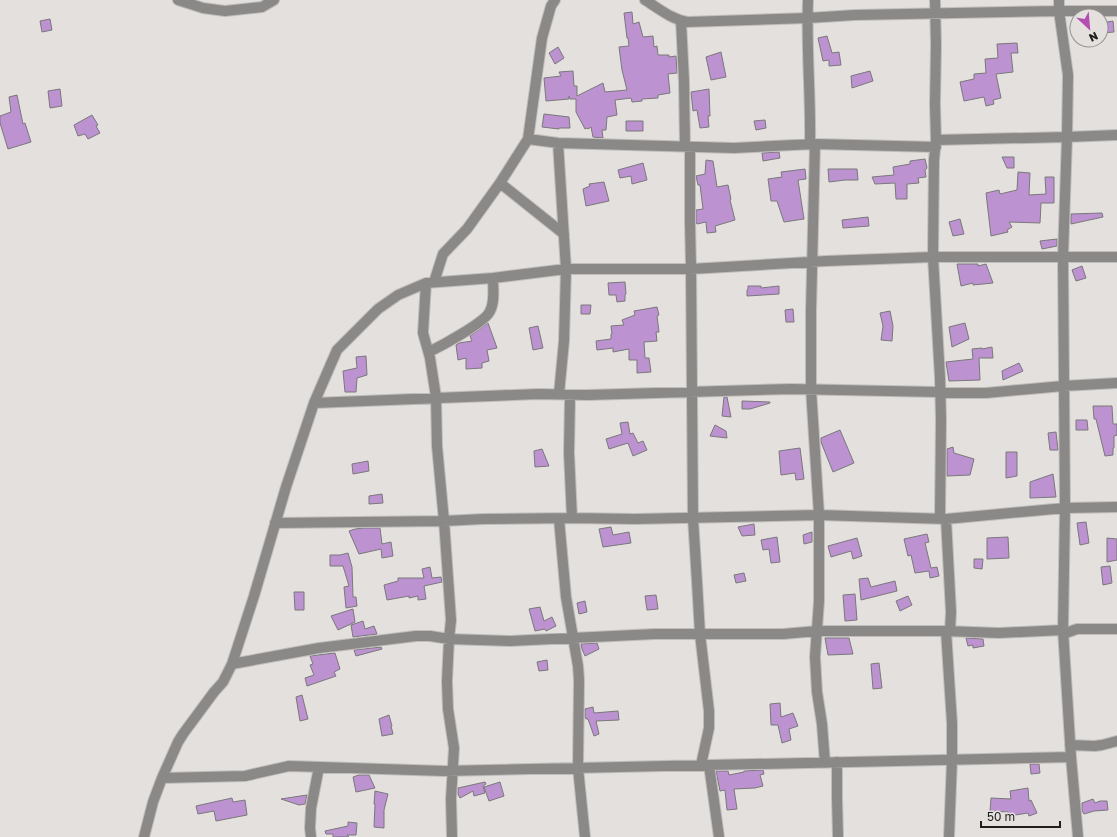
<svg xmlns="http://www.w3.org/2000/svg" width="1117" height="837" font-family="'Golos Text',sans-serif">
<rect width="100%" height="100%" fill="#e3e0dd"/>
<path fill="#bc92d0" stroke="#7a787b" d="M632,12L633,24L639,22L643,37L653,36L654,47L657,46L658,55H669V57L676,56L677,73L668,74L670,93L658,95V98L642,99V101L632,102L631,98L615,100L617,115L607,117L606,130H602L603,138L593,137L591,127L588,129L587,128L585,129L576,112V99H570L569,96V99L546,101L544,78L561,76L559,72L573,71L574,86H577V96L603,83L605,92L627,90L622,70L619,47L629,46L628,38H627L624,13Z
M50,19L52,30L42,32L40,21Z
M1113,21L1114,32L1101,33V23Z
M827,36L832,53L839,52L841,65L829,66V60L823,61L818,38Z
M1017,43L1018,53H1011L1013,72L996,74L1001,98L993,100L994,104L986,106L984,97L964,101L960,82L974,79V74L986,73L985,59L998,58L997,44Z
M558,47L564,58L555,64L549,53Z
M721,52L726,77L711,80L706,57Z
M870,71L873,81L852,88L851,76Z
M60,89L62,106L50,108L48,91Z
M709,89L710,116H708L709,127L700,128L697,110L693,111L691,92Z
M17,95L23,124L25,123L31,142L8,149L0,123V116L11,112L9,97Z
M544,114L569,117L570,128H559V129L542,127Z
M92,115L98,125L96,126L100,133L88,139L85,134L78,136L74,125Z
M765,120L766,128L756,130L754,121Z
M626,121H643V131H626Z
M779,152L780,158L763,161L762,153Z
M1002,157H1014V168H1007Z
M925,159L927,168L925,170L926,177L918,178L919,183L907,184V199H896L895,183L875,184L872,177L894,175L893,167L910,164V161Z
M706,160L713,161L717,187L728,185L731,199L730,200L735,220L715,226L716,232L707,233L706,222L697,224L696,222V210L703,209L700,185H698L696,176L705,174Z
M643,163L647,180L632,184L631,176L620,178L618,170Z
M805,169L806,179L798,180L804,219L784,222L777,201H771L768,179L782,177L781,172Z
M828,169H857L858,180H845L829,182Z
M1018,172L1030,173L1029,195L1046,194L1045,177H1054V203H1041L1040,223L1009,222L1012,227L1007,230L1008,232L991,236L986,193L999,190L1000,194L1017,190Z
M604,182L609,201L586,206L583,189L590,186L589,184Z
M1102,213L1103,217L1071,224V214Z
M868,217L869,226L843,228L842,220Z
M960,219L964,234L953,236L949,222Z
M1057,239V246L1042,249L1040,241Z
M957,264H978V266L986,264L993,283L973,285V283L961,286Z
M1082,266L1086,278L1076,281L1072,270Z
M625,282L626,294L625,295V301L617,302L616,295H609L608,283Z
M748,286H761V288L779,286V294L747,296V290L748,289Z
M581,305H591L590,314H581Z
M657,307L659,315L657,316L659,332H656L657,341L644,342L645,358H649L651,372L637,373V360H629V349L613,352V348L597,350L596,341L611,339V334H612L611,326L624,325L622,320L635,315L634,311Z
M793,309L794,322H786L785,310Z
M890,311L893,326L892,341L881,340L883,326L880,313Z
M488,323L497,348L487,350L489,361L482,363V368L466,369V358L458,360L456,345L459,343L472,341L470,336Z
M965,323L969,339L952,347L949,327Z
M538,326L543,348L533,350L529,328Z
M992,347L993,358H979L980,380L949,381L946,362L973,359L972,349L982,348V349Z
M366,356L367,375L357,378L356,392H345L343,371L357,368L356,357Z
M1019,363L1023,371L1003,380L1002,371Z
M724,397H727L731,417L722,416Z
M742,401L770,402V403L750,409H742Z
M1093,406H1112L1113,424H1117V435L1114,436V448H1113V455L1105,456L1096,419H1094Z
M1076,420H1087L1088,430H1076Z
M628,422L630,434L633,433L638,443L643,441L647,450L633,456L628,443L609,449L606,439L622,434L620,423Z
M715,425L726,431L727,438L710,436Z
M840,430L854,463L833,472L821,442V438Z
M1056,432L1058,450H1050L1048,433Z
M953,447L954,453L974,459L970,475L947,476V449Z
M800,448L804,479L796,480L795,473L781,475L779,451Z
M542,449L549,466L535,467L534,451Z
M1006,452H1017V476L1006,478Z
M368,461L369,471L353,474L352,464Z
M1053,474L1056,497L1030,498V482Z
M382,494L383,503L369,504V496Z
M1086,522L1089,543L1080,545L1077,523Z
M754,524L755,535L742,536L738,527Z
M611,527L613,535L629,532L631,543L603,547L599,529Z
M364,528H380L382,544L391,542L393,556L382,558L381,549L359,554L349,531L355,529Z
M812,532V542L804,544L803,535Z
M927,534L929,542L925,543L931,568L937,567L939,576L930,578L929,571L915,573L911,555L908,556L904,539Z
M777,537L780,562L771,563L769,549L763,550L761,540Z
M1008,537L1009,558L987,559V538Z
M857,538L862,556L853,559L851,551L831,557L828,546Z
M1107,538L1117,539V560L1107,562Z
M348,553L352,567L353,597H356L357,606L346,608L344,587L349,586L343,566H330V555H340Z
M974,559H983L982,569L974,568Z
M1110,566L1112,583L1103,585L1101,567Z
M430,567L432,578L441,577L442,582L424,586L426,599L418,600V596L409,598V596L387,600L384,585L398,581V578H424L422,569Z
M744,573L746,581L736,583L734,575Z
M868,578L871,587L895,581L897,591L861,600L859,579Z
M294,592H304V610H295Z
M855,594L857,620L845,621L843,595Z
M656,595L658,609L647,610L645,596Z
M908,596L912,605L900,611L896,601Z
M585,601L587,612L579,614L577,603Z
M540,607L544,621L552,617L556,626L546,631L545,629L535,631L529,609Z
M353,609L355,622L338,630L331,616Z
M363,621L365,629L374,626L377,634L353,637L351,625Z
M825,638H849L853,654L828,655Z
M966,638L983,639L984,646L973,648V645L968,646Z
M597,643L599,649L585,656L582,649L581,644Z
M381,647L382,649L356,656L354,650Z
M335,653L340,669L334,672L336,676L307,686L305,678L314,675L310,665L313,664L310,656Z
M547,660L548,670L539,671L537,662Z
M879,663L882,688L873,689L871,664Z
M302,695L308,719L300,721L296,697Z
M780,703L781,717L793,713L798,726L789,729L791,740L782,743L778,725H771L770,704Z
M593,707L594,713L618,711L619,720L596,721L599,734L594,736L588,719H586L585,717V709Z
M389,715L392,726H391L393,734L382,736L379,719Z
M1030,764H1039L1040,773L1031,774Z
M763,770L764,774L760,775L763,786L755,788L734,789L737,809L727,810L725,790L720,791L716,771H728L729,775L744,772V771Z
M359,775H369L375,788L356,792L353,777Z
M485,782L486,784L483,786L485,793L474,796L473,791L460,798L458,794V788Z
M500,782L504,796L489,801L484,787Z
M1028,788L1029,801L1031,800L1037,813L1029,816L1028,813L1009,816L1008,812L990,811L991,798L1011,799L1010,791Z
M375,791L388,794L384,810V828L374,827L375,804H374Z
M307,795L305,804L299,805L281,799Z
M232,798L233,802L245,800L247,815L216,821L214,811L198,814L196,806Z
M1093,799L1095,803L1100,801H1107L1108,810L1094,811L1084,814L1082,811V803Z
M348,822L357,823L356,835H347L349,837H333V834H326L325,831L348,826Z"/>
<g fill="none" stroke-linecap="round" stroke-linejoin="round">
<defs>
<path id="minor" d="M178,0L203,8L225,11L262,7L274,0
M645,0C658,8 671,19 687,22L808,18L855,15L1059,11H1117
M808,0C806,48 811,96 810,144
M935,0L936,45L935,104L936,140L934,160L933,257L940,378L941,420L940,518
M1059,0V11L1068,75L1067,137L1063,257L1065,508L1063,630L1071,757L1078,837
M681,21L684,81L685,147
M528,139L558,143L734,148L815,144L936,147
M936,140L1067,137L1117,135
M558,143L566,269L564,341L559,394
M815,144L811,311V389L819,515V601L815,657L817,692L822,724L825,763
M690,147V222L691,269L693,518L697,582L700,634L709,711V728L701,765
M500,183L564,234
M434,282L443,254L467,229L500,183L528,139L542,38L551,6L555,0
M426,283L423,333L430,358L436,397L437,446L444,521L451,620L449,639L447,681L448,709L454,748L451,799L452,837
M429,352C441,346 486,322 490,311C495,302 493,288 493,278
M570,395L569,453L572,518
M314,403L538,394L588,395L791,389L986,393L1063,386L1117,383
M559,519L566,597L578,666L579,680L578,768L585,837
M946,519L951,612L950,631
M275,523L444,521L483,519L572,518L635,519L819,515L946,519L1065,508L1117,507
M946,631L952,723V760L949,837
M1063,634L1077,629H1117
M232,664L319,648L416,636H430L449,639L510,641L655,634H783L817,631H946L999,633L1063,630
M1070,745L1095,746L1102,745L1117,741
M837,762V797L838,837
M709,765L719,837
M162,778L245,776L289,766L444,771L1071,757
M144,837L153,802L162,778L178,742L183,734L214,692L223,682L232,664L254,596L286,487L314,403L337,350L378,309L398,295L426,283L493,278L566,269H691L826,261L933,257H1117
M311,837L310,828L311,808L319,767"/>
</defs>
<use href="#minor" stroke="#c0bdba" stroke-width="12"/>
<use href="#minor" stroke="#8a8988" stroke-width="10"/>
</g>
<g transform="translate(1089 28) rotate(154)"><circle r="19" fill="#e3e0dd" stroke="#959390"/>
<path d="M0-3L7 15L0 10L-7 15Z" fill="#b54eb2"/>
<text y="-6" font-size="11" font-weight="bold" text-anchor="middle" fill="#1f1f1d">N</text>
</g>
<path d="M981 821v6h79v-6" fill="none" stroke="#1f1f1d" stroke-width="2"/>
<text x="987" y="821" font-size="12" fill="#1f1f1d" stroke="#e3e0dd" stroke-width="3" paint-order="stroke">50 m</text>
</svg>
